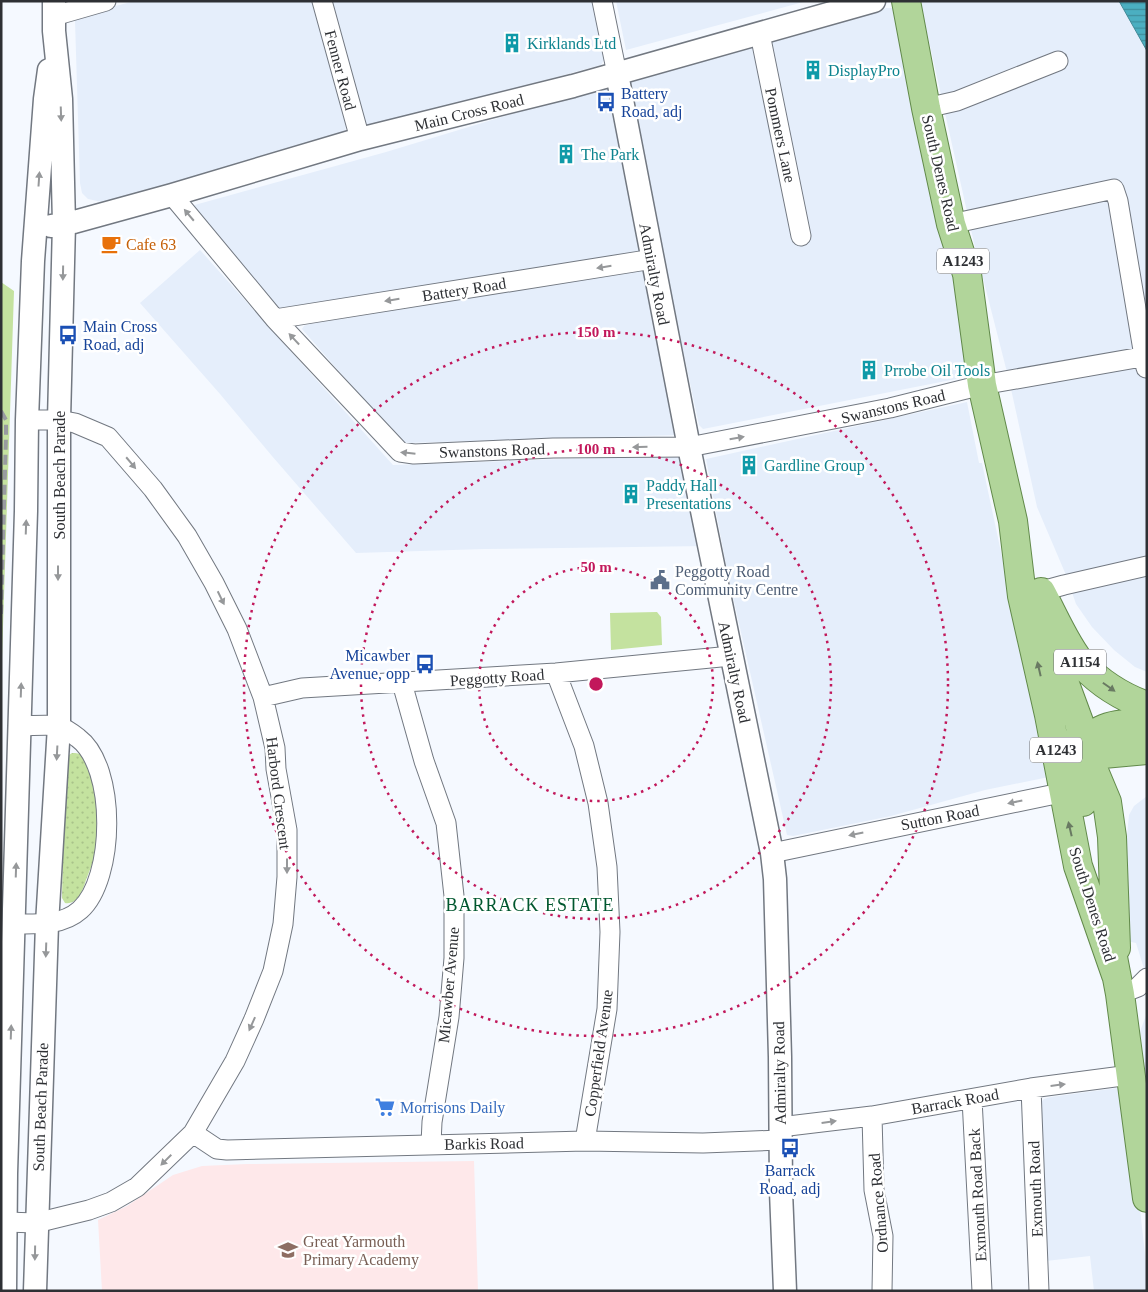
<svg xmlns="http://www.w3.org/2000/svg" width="1148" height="1292" font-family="Georgia,serif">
<defs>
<pattern id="grass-dots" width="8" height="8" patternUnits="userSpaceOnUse" patternTransform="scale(1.25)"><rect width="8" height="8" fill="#c4e29f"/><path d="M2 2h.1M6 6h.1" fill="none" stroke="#a9c28a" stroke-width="1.8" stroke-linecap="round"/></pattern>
<pattern id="water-rules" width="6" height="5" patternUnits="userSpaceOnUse" patternTransform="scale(1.25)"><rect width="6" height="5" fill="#4bafc1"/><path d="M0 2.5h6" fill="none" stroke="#3f8f9e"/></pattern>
</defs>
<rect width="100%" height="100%" fill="#f5f9ff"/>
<path fill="#e5eefb" d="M135,1H313L346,127L345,133L340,136L102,202L88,199L82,193L80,183L75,21L80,15Z
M329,1H594L605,58L601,65L373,127H366Z
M616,1H807L626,50Z
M920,1H1119L1147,51V672L1135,667L1114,650L1092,627L1076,604L1066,575L1037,507L1009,380L974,243Z
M886,8H893L933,181L970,359L956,379L703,429L699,425L668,280L629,78L708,55Z
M607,85L611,86L647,256L278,309L191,206L386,152Z
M200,250L393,465L684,455L706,546L485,549L356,553L272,456L220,394L140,303Z
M647,269L678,435L404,443L398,439L302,329L304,326L310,324Z
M967,402L979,463H982L1049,777L985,790L891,816L793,836L787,835L728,575L706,459Z
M1147,796V978L1136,943L1127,941V835L1129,815L1134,806Z
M1147,1013V1101L1139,1034Z
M1117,1088H1124L1127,1093L1147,1272V1291H1094L1090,1256L1046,1261L1041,1102L1044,1099L1051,1097Z"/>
<path fill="#fee8ea" d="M474,1161L478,1291H102L98,1220L127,1206L173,1175L202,1166L247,1164Z"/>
<path fill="url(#grass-dots)" d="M72,753C76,753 80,753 83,756C87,760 89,768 90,774C98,799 101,828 95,854C93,863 89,872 86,880C83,890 78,905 65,903L62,898L65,761L66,757Z"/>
<path fill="#c4e29f" d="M1,282L14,291L1,688Z
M657,612L661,617L662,645L611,650L610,613Z"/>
<path fill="url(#water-rules)" stroke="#428997" d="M1119,1H1147V51Z"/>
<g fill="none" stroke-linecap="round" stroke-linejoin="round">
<defs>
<path id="minor" d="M322,1L360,139
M602,1L617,74
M54,16L106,1
M760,34L801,236
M926,108L957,101L1058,61
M172,195L275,319L400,452L414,454L553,448L689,447L890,408L982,385L1147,356
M951,224L1114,189L1118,201L1146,368
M275,319L653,259
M1031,594L1064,585L1147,566
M556,673L584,746L598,803L607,867L610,932L607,1009L585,1141
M402,683L424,761L446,823L454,896V958L449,1017L432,1122L431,1144
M263,697L302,688L556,673L731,656
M772,853L1075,790
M14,924C36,924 62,926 80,910C115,879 117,767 78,738C73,734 64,728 58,726C47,724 32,726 20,726
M1120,994L1138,987L1147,978
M1031,1088L1039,1291
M972,1099L982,1291
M872,1116L874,1190L883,1236L882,1291
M780,1127L872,1116L1031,1088L1130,1075
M193,1133L217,1149L227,1150L585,1141L703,1143L780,1140
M6,1222L36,1223L89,1210L111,1202L137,1187L193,1133L235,1061L254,1019L273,971L283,924L287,877V830L276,769L275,748L263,697L237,629L214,583L187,536L153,489L108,437L75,423L59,420H27"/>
<path id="tertiary" d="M617,74L689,447L772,853L775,879L780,1057L781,1191L785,1291
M51,226L74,222L172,195L360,139L573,86L874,1
M5,1291L6,1174L26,511L27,420L33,261L45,99L49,70
M35,1291L47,924L59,726V420L64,224L61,99L54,31V1"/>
<path id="primary" d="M906,1L926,108L951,224L967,274L982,385L1013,521L1022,596L1049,715L1078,866L1116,975
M1041,592C1052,612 1068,650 1083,665C1101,684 1122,697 1147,706
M1050,629L1058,665L1079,722L1084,747L1107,802L1112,837L1116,948
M1073,743L1103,754L1147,750
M1083,802C1077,777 1074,743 1101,730C1115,723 1132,724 1147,722
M1113,957L1120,994L1147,1198"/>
</defs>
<use href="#minor" stroke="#727881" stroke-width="21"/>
<use href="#tertiary" stroke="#727881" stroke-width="25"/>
<use href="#primary" stroke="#61894a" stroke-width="30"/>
<use href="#minor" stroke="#fff" stroke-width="19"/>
<use href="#tertiary" stroke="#fff" stroke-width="22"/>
<use href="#primary" stroke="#b1d59a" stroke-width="28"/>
<path stroke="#989ba0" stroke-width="4" stroke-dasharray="10 5" stroke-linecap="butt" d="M1,411L6,420V435L1,614"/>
</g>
<defs><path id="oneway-solid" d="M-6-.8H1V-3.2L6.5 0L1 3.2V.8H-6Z" transform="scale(1.25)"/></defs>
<g fill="#96989a">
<use href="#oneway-solid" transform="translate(61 114) rotate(88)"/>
<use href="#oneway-solid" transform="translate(39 179) rotate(-86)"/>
<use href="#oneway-solid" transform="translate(189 215) rotate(-130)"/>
<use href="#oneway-solid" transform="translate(604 267) rotate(171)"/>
<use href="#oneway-solid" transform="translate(63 273) rotate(91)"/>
<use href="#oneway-solid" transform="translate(392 300) rotate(171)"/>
<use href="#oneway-solid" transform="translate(294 339) rotate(-133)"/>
<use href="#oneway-solid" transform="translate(737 438) rotate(-10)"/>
<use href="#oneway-solid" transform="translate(640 447) rotate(179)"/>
<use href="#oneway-solid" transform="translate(408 453) rotate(-174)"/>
<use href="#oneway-solid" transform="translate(131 463) rotate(50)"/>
<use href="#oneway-solid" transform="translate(26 527) rotate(-88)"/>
<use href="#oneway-solid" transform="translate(58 573) rotate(90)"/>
<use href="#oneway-solid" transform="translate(221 598) rotate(64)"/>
<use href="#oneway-solid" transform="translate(21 690) rotate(-88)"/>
<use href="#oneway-solid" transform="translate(57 753) rotate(93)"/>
<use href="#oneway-solid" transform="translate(1015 802) rotate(168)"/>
<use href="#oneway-solid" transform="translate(856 834) rotate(168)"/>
<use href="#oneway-solid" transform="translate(287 866) rotate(90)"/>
<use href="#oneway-solid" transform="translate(16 870) rotate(-88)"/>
<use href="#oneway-solid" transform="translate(46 950) rotate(92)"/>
<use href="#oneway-solid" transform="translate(252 1024) rotate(114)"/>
<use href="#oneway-solid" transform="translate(11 1032) rotate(-88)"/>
<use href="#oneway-solid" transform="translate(1058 1085) rotate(-7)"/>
<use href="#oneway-solid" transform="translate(829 1122) rotate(-8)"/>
<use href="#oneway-solid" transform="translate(166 1160) rotate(135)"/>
<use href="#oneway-solid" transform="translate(35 1253) rotate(91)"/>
</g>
<g fill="#697a62">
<use href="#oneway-solid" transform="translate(1039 669) rotate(-103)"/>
<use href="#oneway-solid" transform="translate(1109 687) rotate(35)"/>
<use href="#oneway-solid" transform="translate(1070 829) rotate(-103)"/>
</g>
<g fill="none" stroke="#c2185b" stroke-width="2.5" stroke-dasharray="2.5 5">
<circle cx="596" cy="684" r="117"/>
<circle cx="596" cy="684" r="235"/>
<circle cx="596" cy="684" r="352"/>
</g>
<defs>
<symbol id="building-bare" viewBox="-9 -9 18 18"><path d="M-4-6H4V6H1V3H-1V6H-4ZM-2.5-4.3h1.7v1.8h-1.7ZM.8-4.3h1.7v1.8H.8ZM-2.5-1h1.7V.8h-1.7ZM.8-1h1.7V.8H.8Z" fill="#0f9aa8" stroke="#fff" stroke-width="2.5" paint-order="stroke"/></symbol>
<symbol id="bus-bare" viewBox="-9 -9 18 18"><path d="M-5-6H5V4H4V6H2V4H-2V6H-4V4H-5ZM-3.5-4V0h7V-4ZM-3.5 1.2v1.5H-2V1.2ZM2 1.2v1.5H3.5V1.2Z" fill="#1a4fb4" stroke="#fff" stroke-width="2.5" paint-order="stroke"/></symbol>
<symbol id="cafe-bare" viewBox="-9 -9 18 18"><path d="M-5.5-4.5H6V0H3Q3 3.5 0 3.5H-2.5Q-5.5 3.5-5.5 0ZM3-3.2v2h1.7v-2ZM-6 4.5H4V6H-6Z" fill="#e8710a" stroke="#fff" stroke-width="2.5" paint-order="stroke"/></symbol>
<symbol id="civic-bare" viewBox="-9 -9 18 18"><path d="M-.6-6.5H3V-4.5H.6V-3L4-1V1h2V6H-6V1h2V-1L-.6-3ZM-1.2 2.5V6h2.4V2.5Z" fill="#5c6f8a" stroke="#fff" stroke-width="2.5" paint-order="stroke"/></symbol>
<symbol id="supermarket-bare" viewBox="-9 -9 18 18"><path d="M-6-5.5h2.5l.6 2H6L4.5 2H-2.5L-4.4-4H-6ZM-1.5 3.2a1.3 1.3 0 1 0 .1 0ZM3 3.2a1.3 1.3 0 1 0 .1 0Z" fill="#3f7fe0" stroke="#fff" stroke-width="2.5" paint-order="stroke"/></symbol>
<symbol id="school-bare" viewBox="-9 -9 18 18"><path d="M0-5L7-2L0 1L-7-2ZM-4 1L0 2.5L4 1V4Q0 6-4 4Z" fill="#8d6e63" stroke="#fff" stroke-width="2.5" paint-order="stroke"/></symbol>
</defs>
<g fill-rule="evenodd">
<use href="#building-bare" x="498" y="29" width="28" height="28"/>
<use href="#building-bare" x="799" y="56" width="28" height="28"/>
<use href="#bus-bare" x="592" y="88" width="28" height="28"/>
<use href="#building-bare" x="552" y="140" width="28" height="28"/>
<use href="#cafe-bare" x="97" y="230" width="28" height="28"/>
<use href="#bus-bare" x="54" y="321" width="28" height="28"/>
<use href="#building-bare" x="855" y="356" width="28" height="28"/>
<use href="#building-bare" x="735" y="451" width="28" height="28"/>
<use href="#building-bare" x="617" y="480" width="28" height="28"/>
<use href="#civic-bare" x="646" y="566" width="28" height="28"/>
<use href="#bus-bare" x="411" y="650" width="28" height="28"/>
<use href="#supermarket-bare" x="371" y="1093" width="28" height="28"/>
<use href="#bus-bare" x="776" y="1134" width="28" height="28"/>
<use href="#school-bare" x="274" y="1236" width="28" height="28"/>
</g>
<g text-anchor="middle" stroke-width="5" stroke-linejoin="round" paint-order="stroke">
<g fill="#fff" stroke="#6d6e71" stroke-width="1">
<rect x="937" y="248.5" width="52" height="25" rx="4"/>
<rect x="1054" y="649.5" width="52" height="25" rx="4"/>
<rect x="1030" y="737.5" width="52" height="25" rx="4"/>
</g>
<g font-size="15" font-weight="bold" fill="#2e3034">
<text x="963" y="266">A1243</text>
<text x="1080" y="667">A1154</text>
<text x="1056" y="755">A1243</text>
</g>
<g font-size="16" fill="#0d838f" stroke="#fff" text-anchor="start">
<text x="527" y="49">Kirklands Ltd</text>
<text x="828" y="76">DisplayPro</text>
<text x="581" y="160">The Park</text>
<text x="884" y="376">Prrobe Oil Tools</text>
<text x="764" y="471">Gardline Group</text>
<text x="646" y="491">Paddy Hall<tspan x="646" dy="18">Presentations</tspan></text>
</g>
<g font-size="16" fill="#2e3034" stroke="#fff">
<text transform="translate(341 70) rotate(75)" y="6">Fenner Road</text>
<text transform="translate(469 112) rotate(-14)" y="6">Main Cross Road</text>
<text transform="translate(781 135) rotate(78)" y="6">Pommers Lane</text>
<text transform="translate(941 173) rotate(77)" y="6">South Denes Road</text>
<text transform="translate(655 274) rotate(79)" y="6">Admiralty Road</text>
<text transform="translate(464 289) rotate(-9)" y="6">Battery Road</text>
<text transform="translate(893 406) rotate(-13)" y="6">Swanstons Road</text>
<text transform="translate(492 450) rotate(-2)" y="6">Swanstons Road</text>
<text transform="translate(59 475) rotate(-90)" y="6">South Beach Parade</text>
<text transform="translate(735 672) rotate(78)" y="6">Admiralty Road</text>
<text transform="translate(497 677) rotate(-4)" y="6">Peggotty Road</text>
<text transform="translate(279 793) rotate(83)" y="6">Harbord Crescent</text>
<text transform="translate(940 817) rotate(-11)" y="6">Sutton Road</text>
<text transform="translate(1093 904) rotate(72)" y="6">South Denes Road</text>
<text transform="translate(448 985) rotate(-85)" y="6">Micawber Avenue</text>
<text transform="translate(598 1053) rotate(-82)" y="6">Copperfield Avenue</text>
<text transform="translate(779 1073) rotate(-91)" y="6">Admiralty Road</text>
<text transform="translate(955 1101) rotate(-10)" y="6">Barrack Road</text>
<text transform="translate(40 1107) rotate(-88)" y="6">South Beach Parade</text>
<text transform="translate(484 1143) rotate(-1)" y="6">Barkis Road</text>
<text transform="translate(1035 1189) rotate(-92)" y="6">Exmouth Road</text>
<text transform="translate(977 1195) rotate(-93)" y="6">Exmouth Road Back</text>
<text transform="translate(878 1203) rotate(-95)" y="6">Ordnance Road</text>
</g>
<g font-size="16" fill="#164399" stroke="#fff" text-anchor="start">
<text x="621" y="99">Battery<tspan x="621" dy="18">Road, adj</tspan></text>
<text x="83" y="332">Main Cross<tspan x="83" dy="18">Road, adj</tspan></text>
<text x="410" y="661" text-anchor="end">Micawber<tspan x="410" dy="18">Avenue, opp</tspan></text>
<text x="790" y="1176" text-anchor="middle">Barrack<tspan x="790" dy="18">Road, adj</tspan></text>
</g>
<g font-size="16" fill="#c56008" stroke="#fff" text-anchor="start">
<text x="126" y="250">Cafe 63</text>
</g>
<g font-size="16" fill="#4e5e75" stroke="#fff" text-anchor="start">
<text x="675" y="577">Peggotty Road<tspan x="675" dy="18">Community Centre</tspan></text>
</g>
<g font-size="16" fill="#366cbe" stroke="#fff" text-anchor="start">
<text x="400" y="1113">Morrisons Daily</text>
</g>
<g font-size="16" fill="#785e54" stroke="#fff" text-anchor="start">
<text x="303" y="1247">Great Yarmouth<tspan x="303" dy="18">Primary Academy</tspan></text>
</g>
<g font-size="18" letter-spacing="1" fill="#00572f" stroke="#fff">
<text x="530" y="911">BARRACK ESTATE</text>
</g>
</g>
<circle cx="596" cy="684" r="8" fill="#c2185b" stroke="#fff" stroke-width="2.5"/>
<g font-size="15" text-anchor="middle" font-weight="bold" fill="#c2185b" stroke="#fff" stroke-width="5" stroke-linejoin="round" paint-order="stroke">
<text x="596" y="337">150 m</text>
<text x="596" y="454">100 m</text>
<text x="596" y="572">50 m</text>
</g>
<rect width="1148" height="1292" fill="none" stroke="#2e3034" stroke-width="5"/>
</svg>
